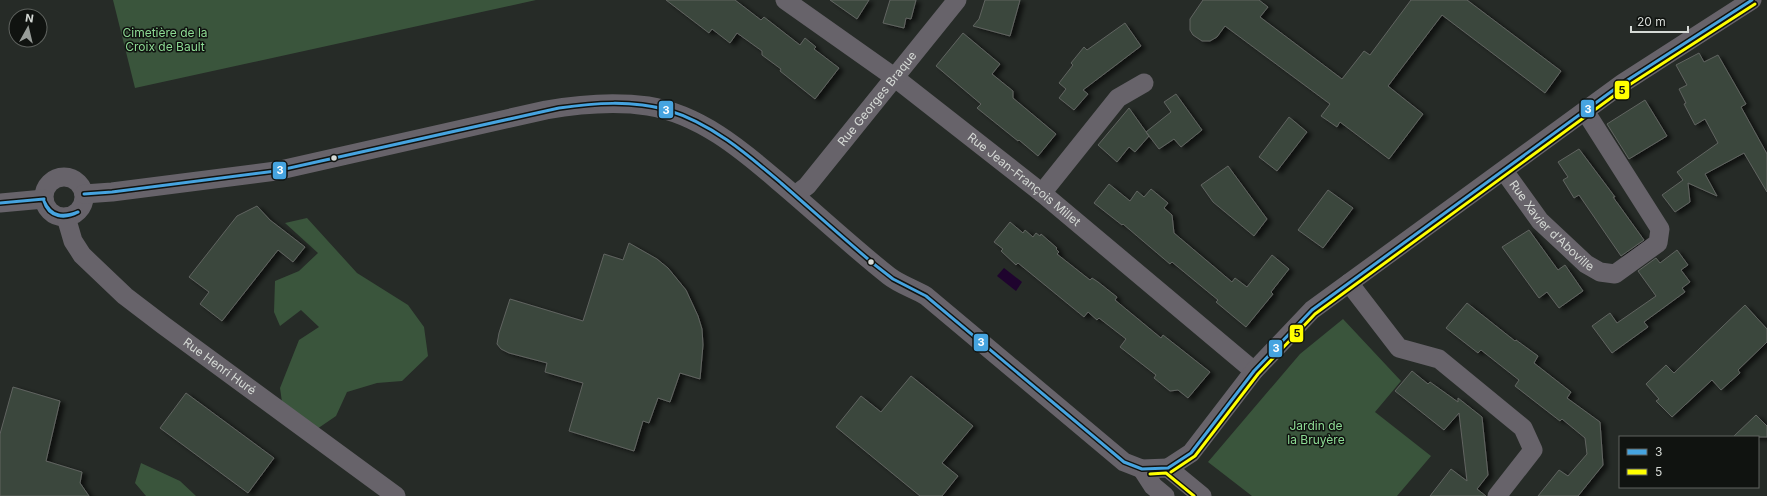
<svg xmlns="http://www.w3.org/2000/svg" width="1767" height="496" font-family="Inter,sans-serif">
<defs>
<filter id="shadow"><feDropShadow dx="4.5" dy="2.5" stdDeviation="2" flood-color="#0009"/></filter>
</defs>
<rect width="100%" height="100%" fill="#262b27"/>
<path fill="#3a553c" d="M113,0H536L135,88Z
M307,218L357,273L408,305L424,327L428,356L402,381L377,383L347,392L336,416L317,429L282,402L280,388L299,340L319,327L301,310L280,326L274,312L275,281L299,271L318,253L285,223Z
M1343,319L1401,381L1375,412L1431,456L1397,496H1252L1208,462L1300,354Z
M141,463L180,481L196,496H146L135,483Z"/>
<path fill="#1f042e" d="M1004,268L1022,282L1016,291L997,276Z"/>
<path fill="#3a473c" stroke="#616461" filter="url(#shadow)" d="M666,0H735L761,20L764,17L800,45L805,38L816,47L814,49L839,68L815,99L780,71L781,69L762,55V51L737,33L730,43L712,29L709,33Z
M830,0H869L857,19Z
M890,0H916L911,19L906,18L904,28L883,23Z
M985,0H1020L1010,36L973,26L979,19Z
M1203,0H1259L1268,7L1260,17L1342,79L1364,51L1370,55L1411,0H1467L1561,71L1545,93L1442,15L1388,86L1423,114L1389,159L1340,122L1337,127L1321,116L1330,104L1225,26L1217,37L1210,41H1202L1193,35L1190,30V19Z
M1125,23L1141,46L1083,90L1088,94L1074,110L1059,98L1066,89L1059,83L1073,65L1071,63L1084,47L1087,50Z
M963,33L1000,64L992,74L1013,91V98L1056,134L1038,156L1019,140L1018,141L977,108L981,104L936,66Z
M1699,53L1704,62L1718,55L1746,104L1741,107L1767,154V192L1744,153L1705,174L1717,196L1688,183L1690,202L1675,212L1662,195L1683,180L1677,172L1718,143L1705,119L1695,125L1684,104L1686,103L1679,89L1687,85L1676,65Z
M1176,94L1202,130L1181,147L1174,139L1159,149L1146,132L1171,112L1164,102Z
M1645,100L1667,136L1629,159L1607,124Z
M1129,108L1149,136L1135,152L1129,147L1117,162L1098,145Z
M1289,117L1307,132L1277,171L1259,157Z
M1579,149L1615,197H1613L1644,240L1621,256L1579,195L1574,198L1563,180L1568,177L1558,162Z
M1228,166L1267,219L1254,236L1213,202L1201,185Z
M1109,184L1130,201L1137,191L1144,197L1151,189L1168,203L1164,208L1172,215L1174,233L1232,282L1235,278L1247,287L1272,255L1289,269L1271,292L1273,294L1246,327L1216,302L1218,300L1172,262L1170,264L1123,224L1122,225L1094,203Z
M1328,190L1353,208L1323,248L1298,230Z
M257,206L270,220L305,247L293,262L278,250L222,321L200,304L209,292L189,277L237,216Z
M1010,222L1023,233L1025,230L1033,237L1036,233L1040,236L1041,234L1057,248L1056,249L1059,252L1057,254L1090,280L1092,278L1098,282L1117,297L1115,300L1161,338L1163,335L1210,372L1188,398L1178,390L1170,391L1154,378L1156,375L1120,347L1126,339L1099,318L1097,320L1088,312L1084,317L1018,263L1016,265L1001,251L1003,249L994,242Z
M1529,230L1558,270L1565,265L1583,291L1559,308L1547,292L1539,298L1502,247Z
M629,243L657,259L668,268L686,290L698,316L702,329L703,345L700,379L680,373L670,402L658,398L649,423L643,421L634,451L569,431L583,383L545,372L547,363L509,353L501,349L497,344L499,333L510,299L583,321L604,254L623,260Z
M1677,250L1688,265L1681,270L1690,282L1682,288L1685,292L1644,322L1648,327L1612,353L1592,326L1610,313L1617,323L1656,296L1638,271L1656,258L1660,263Z
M1467,303L1515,341L1516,340L1538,356L1534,363L1571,392L1567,398L1600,422L1603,465L1578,496H1538L1559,470L1568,476L1587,454L1585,438L1562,419L1560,421L1515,386L1519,380L1481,350L1478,353L1446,328Z
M1745,305L1767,329V342L1738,370L1740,373L1721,390L1712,380L1672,417L1656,401L1659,399L1646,384L1666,365L1674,373Z
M1412,371L1428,384L1430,382L1458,402V398L1482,417L1488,475L1477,489L1486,496H1430L1451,469L1467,481L1459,413L1444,430L1395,391Z
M911,376L973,426L942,463L958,476L942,496H920L836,427L861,396L881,412Z
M13,387L60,401L46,461L82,472L80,483L89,496H0V434Z
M186,393L274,458L248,493L160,428Z
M1756,415L1767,426V437H1733Z"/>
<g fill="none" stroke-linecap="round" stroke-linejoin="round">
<g stroke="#67636a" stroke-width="19">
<path id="s1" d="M785,0L894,77L1042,193L1254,371"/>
<path id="s2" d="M1504,171L1540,221L1586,264L1600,272L1615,274L1658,243L1660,229L1585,111"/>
<circle cx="64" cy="197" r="20"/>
<path d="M1042,193L1118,98L1144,83"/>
<path d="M84,194L112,192L276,171L546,110C580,104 613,101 648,106C699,114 741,149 778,181C815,212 851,246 889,276C899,284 914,289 926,296L1124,462L1142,469L1168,468L1202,496"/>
<path id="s3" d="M795,195L807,186L957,0"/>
<path d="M0,203L44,199"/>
<path id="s4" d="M66,217L73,241L82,255L125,296L163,325L396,496"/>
<path d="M1349,283L1399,348L1439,359L1523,428L1533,450L1497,496"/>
<path d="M1168,468L1191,453L1254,371L1312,310L1623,83L1752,0"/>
<path d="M1142,469L1153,486L1165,496"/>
</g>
<defs>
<path id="bus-1" d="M84,194L112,192L276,171L559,108C594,103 632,100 667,110C711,123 747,154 781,183C812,210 843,238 875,265L893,279L926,296L1124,462L1142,469L1168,468L1191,453L1254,371L1312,310L1623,83L1752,0
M44,201C51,217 63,218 78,212
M44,201C49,218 65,219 78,212
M0,203L44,199"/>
<path id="bus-2" d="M1171,472L1195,456L1258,374L1315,314L1626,87L1755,4
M1150,474L1166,473L1194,496"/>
</defs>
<use href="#bus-1" stroke="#101310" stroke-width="6"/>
<use href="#bus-2" stroke="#101310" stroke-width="6"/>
<use href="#bus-1" stroke="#46a4e0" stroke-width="3"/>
<use href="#bus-2" stroke="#ff0" stroke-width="3"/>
</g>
<g fill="#d6dad6" stroke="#101310" stroke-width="1.5">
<circle cx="334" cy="158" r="3.5"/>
<circle cx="871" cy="262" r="3.5"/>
</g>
<g text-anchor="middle" stroke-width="3" stroke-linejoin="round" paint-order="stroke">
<g font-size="12" fill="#8ddb94" stroke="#101310">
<text x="165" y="37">Cimetière de la<tspan x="165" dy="14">Croix de Bault</tspan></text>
<text x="1316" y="430">Jardin de<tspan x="1316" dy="14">la Bruyère</tspan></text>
</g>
<g font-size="12" fill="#d6dad6" stroke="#101310">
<text dy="4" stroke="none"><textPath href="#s3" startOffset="127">Rue Georges Braque</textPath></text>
<text dy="4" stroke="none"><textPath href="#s1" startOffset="299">Rue Jean-François Millet</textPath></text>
<text dy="4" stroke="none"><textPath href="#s2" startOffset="73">Rue Xavier d'Aboville</textPath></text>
<text dy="4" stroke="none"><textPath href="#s4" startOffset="219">Rue Henri Huré</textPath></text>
</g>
</g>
<g stroke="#101310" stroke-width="1.5">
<rect x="1614" y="80" width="16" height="20" rx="4" fill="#ff0"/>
<rect x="1580" y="99" width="15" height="19" rx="4" fill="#46a4e0"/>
<rect x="658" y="100" width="16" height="19" rx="4" fill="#46a4e0"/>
<rect x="272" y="161" width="15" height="19" rx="4" fill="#46a4e0"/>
<rect x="1289" y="324" width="15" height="19" rx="4" fill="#ff0"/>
<rect x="973" y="333" width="16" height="19" rx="4" fill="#46a4e0"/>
<rect x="1268" y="339" width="15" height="19" rx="4" fill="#46a4e0"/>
</g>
<g font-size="11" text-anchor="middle" font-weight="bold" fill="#fff">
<text x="1588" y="113">3</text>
<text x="666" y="114">3</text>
<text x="280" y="174">3</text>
<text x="981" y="346">3</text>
<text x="1276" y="352">3</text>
</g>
<g font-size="11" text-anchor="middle" font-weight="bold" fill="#111">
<text x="1622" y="94">5</text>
<text x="1297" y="337">5</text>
</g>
<rect x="1619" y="436" width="140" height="52" fill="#101310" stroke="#5f635f"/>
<rect x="1627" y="449" width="20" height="6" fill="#46a4e0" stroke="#5f635f"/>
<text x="1655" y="456" font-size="12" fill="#d6dad6">3</text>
<rect x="1627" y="469" width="20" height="6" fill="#ffff00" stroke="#5f635f"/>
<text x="1655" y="476" font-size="12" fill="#d6dad6">5</text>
<g transform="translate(28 28) rotate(8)"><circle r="19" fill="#101310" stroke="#5f635f"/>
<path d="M0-3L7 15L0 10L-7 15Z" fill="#989d99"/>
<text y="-6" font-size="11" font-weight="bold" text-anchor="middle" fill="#d6dad6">N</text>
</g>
<path d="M1631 26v6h57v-6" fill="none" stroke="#d6dad6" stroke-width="2"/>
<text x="1637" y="26" font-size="12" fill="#d6dad6" stroke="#101310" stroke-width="3" paint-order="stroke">20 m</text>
</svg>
